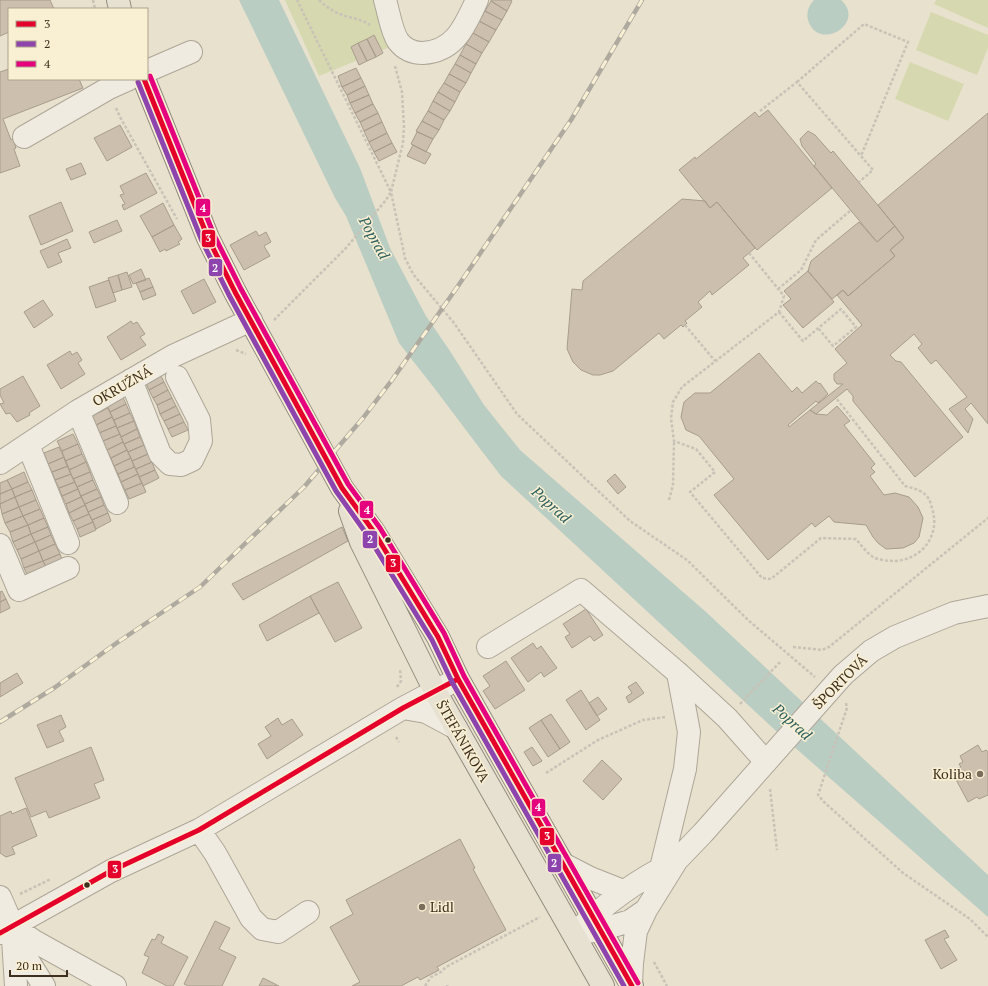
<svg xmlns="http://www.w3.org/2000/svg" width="988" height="986" font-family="'PT Serif',serif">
<rect width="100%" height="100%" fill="#e8e1ce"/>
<path fill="#d6d9af" d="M285,0H378L390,47L319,76Z
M936,0H988V28L934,4Z
M931,12L988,35V48L977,75L916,50Z
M910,62L964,84L948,121L895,99Z"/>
<path fill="#bacdc2" d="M239,0H279L360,168L390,248L426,316L450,351L484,405L520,450L706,612L988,875V917L775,730L501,476L481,450L435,389L399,343L346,216L335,198Z
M814,0H841C867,23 818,53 808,20C806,13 809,5 814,0Z"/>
<path fill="#ccbfae" stroke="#a89c8d" d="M0,0H50L54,9H9V32L0,36Z
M491,0H510L512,1L507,11L491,1Z
M491,1L507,11L502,20L485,11Z
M485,11L502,20L496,30L479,21Z
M479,21L496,30L489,42L473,33Z
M473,33L489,42L482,53L466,44Z
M374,35L383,53L376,57L367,39Z
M367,39L376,57L367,61L358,43Z
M358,43L367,61L359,65L351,47Z
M466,44L482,53L476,64L460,55Z
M460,55L476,64L471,73L455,64Z
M455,64L471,73L466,83L449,74Z
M356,68L361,78L342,87L338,76Z
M9,69V79H79L83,88L3,119L11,140L13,139L16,148L14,149L20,166L0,173V72Z
M449,74L466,83L460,92L444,83Z
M361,78L365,86L347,95L342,87Z
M444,83L460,92L455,102L438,92Z
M365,86L369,95L350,103L347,95Z
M438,92L455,102L450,111L433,101Z
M369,95L373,104L355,113L350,103Z
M433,101L450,111L444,120L428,111Z
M373,104L378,113L360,122L355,113Z
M768,110L832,188L757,250L717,202L710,208L679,170L695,157L696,159L755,112L759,117Z
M428,111L444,120L439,130L422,121Z
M378,113L382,122L364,131L360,122Z
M988,113V424L971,403L965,409L973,419L968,433L949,409L967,397L936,360L931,364L918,348L922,344L914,334L890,355L896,361L901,362L963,437L915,477L853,401V396L847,389L816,414L810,410L843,384H837L834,380V374L847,363L835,349L862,325L837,295L843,290L848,296L895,256L890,250L904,238L878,205Z
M422,121L439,130L433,139L416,131Z
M382,122L387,133L369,142L364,131Z
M120,125L132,147L107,161L94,138Z
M808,131L815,135L831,153L833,151L895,226L877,242L814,166L816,164L802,146L800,139Z
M417,132L433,139L426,152L411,144Z
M387,133L392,143L374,152L369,142Z
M392,143L397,152L379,161L374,152Z
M413,145L431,154L425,164L407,156Z
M81,163L86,174L71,180L66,169Z
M146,173L157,193L124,210L122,205L125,204L120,195L124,194L120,186Z
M682,199L705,201L710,208L717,202L755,248L743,258L749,265L712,295L710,291L698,302L702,307L685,321L687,323L683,327L681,325L664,339L659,333L613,371L600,375H593L581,370L573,362L567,349L572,289L582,290L583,281Z
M61,202L73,231L41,245L29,216Z
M163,203L174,225L152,237L140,216Z
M117,220L122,231L94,243L89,232Z
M859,222L877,242L895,226L904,238L890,250L895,256L848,296L843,290L832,299L808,271L811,261Z
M174,225L182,239L178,242L180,244L166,251L165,249L160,252L152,237Z
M256,231L259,236L266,232L271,242L264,246L270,256L244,270L230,245Z
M67,239L71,248L58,253L62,262L48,268L40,251Z
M141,269L146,280L133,284L129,275Z
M808,271L834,302L803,328L783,305L791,299L784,291Z
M127,272L132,287L122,290L118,275Z
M118,275L122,290L113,293L108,278Z
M149,278L153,287L140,292L136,283Z
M204,279L216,302L193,314L181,291Z
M109,280L116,301L96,308L89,287Z
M153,287L156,295L143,300L140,292Z
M43,300L53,315L34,328L24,312Z
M131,321L133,324L137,322L145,334L140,337L146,345L121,360L107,337Z
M70,351L72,355L77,352L82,360L78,363L85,374L61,389L47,365Z
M759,353L792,392L797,387L802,393L816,381L819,384L820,383L828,394L818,403L816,401L788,425L789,427L810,410L816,414L827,415L837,406L850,421L844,425L875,464L871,468L875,472L870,476L884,495L895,493L909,497L918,507L923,518L919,537L914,543L903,548L886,549L878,543L873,537L866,525L834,522L829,516L815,527L812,523L768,560L714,495L734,479L699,436L686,430L681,417L684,402L695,393H710Z
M160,374L164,382L149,390L145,381Z
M23,376L40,406L29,413L30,415L17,422L10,413L6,414L0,404L4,403L0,395V389Z
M164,382L168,390L153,398L149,390Z
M168,390L172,398L157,405L153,398Z
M122,395L126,404L110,412L106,403Z
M172,398L176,406L160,414L157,405Z
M126,404L130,413L114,420L110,412Z
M176,406L180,414L164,421L160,414Z
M108,408L112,417L96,425L92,416Z
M130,413L134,421L117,428L114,420Z
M180,414L184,422L168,429L164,421Z
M112,417L116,426L99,433L96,425Z
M134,421L137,429L121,437L117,428Z
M184,422L188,430L172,437L168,429Z
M116,426L120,434L103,441L99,433Z
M137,429L140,437L124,444L121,437Z
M73,434L78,444L62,451L57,441Z
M120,434L123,442L107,450L103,441Z
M140,437L144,445L128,452L124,444Z
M123,442L127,450L111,458L107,450Z
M78,444L82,454L65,461L62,451Z
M144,445L148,454L132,461L128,452Z
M59,447L64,457L48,464L44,453Z
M127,450L131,458L114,466L111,458Z
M82,454L86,462L69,470L65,461Z
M148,454L152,462L136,469L132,461Z
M64,457L68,466L52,472L48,464Z
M131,458L134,467L118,474L114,466Z
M86,462L90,472L73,479L69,470Z
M152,462L155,470L139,477L136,469Z
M68,466L71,474L55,480L52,472Z
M134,467L138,474L121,482L118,474Z
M155,470L159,478L143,486L139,477Z
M24,472L28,482L12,489L7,480Z
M90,472L93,480L77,487L73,479Z
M71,474L75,482L59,488L55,480Z
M138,474L142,483L125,490L121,482Z
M615,474L626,487L618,494L607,481Z
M7,480L12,489L0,494V483Z
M93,480L97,489L81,496L77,487Z
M28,482L32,490L15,497L12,489Z
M75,482L78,489L62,496L59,488Z
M142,483L146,492L129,499L125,490Z
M12,489L15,497L0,504V494Z
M78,489L81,497L66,504L62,496Z
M97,489L101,497L85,504L81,496Z
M32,490L36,500L19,507L15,497Z
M15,497L19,507L2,514L0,504Z
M81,497L85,505L69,513L66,504Z
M101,497L104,505L88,512L85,504Z
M36,500L40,509L23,516L19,507Z
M85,505L89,514L73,521L69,513Z
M104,505L108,513L92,520L88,512Z
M19,507L23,516L5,523L2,514Z
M40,509L44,518L28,525L23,516Z
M108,513L111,521L96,529L92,520Z
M89,514L93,522L77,529L73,521Z
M23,516L28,525L10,532L5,523Z
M44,518L48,527L31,534L28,525Z
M93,522L96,530L80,537L77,529Z
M28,525L31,534L13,542L10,532Z
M48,527L51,535L35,542L31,534Z
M342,527L348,541L243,600L232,584Z
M31,534L35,542L17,550L13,542Z
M51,535L55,544L39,551L35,542Z
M35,542L39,551L21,559L17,550Z
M55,544L60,554L43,561L39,551Z
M39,551L43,561L24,568L21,559Z
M60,554L64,565L48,571L43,561Z
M43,561L48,571L29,579L24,568Z
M338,582L362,628L335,642L310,596Z
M2,591L6,599L0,602V592Z
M310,596L319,613L267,641L259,625Z
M6,599L10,608L0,613V602Z
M586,609L603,635L594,641L590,636L572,648L565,637L570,634L563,624Z
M533,643L537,649L541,646L557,668L544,677L541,672L528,682L511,658Z
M506,661L525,690L495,709L483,691L490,686L483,676Z
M17,673L23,683L0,697V683Z
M636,682L644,693L629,703L626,697L632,693L628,687Z
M581,690L600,720L586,730L566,700Z
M598,697L607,709L597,716L589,703Z
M551,714L570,742L560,749L541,720Z
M61,715L66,727L59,731L64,741L47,748L37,725Z
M278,718L282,725L292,719L303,735L267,759L258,744L271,736L265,727Z
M541,720L560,749L548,757L529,728Z
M978,745L982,752L986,750L988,752V795L979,799L977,797L968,802L952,772L961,767L959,764L963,762L960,756Z
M91,747L104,780L94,784L100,798L49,818L46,811L31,817L15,778Z
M532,747L542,761L533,766L524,752Z
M602,760L622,779L603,800L583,781Z
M26,808L37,836L12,847L15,854L6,857L0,853V816L11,811L12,814Z
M460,839L475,868L473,869L506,930L437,967L439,970L420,980L418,977L401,986H352L360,982L330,927L353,914L346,900Z
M215,921L230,928L219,949L236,957L222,986H188L184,984Z
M945,930L949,937L944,939L957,960L941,969L925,940Z
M158,934L164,937L161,943L188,957L173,986H167L142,973L149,957L144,955L152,939L155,940Z
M263,978L279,986H259Z"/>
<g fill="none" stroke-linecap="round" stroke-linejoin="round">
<defs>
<path id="minor" d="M385,0C389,13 391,30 398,41C404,49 413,53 423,53C456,51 465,25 477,0
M147,71L191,52
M24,137L109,88L129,79
M131,380L160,454L170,464L181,465L192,460L201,441L199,420L177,377
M78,411L117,503
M28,445L68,543
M0,463L78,411L173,356L251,320
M0,545L19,590L68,568
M488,647L581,590L678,673L727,718L766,762
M403,708L426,712L456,728
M199,830L215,853L251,918L262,929L278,932L308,912
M563,864L590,878L623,891
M661,868L685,769L689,732L678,673
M0,897L27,959L44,986
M12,926L34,941L115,986
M0,933L111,871L199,830L403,708L458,679
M582,933L600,930L630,921L646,910
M574,934C604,904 635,881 674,862
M13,939L16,986
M631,984L632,963L636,931L646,910L677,860L703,833L843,675L871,651L895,637L954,613L988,606"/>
<path id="major" d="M118,0L120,9
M144,79L208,238L235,292L342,488L374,532L438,637L458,679L632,986
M350,511L361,542L435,691L603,986"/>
</defs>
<use href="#minor" stroke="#ada697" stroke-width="24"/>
<use href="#major" stroke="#928b7e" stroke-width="24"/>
<path stroke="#c8c2b7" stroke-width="2.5" stroke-dasharray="3 2" stroke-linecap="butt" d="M93,0L95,9
M319,0C327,8 337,14 349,17C356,19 363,20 370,25
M395,66L402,92L404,127L403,143L391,192L405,258L413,274L454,323L517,414L630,521L687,560L748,620L815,677
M797,82L864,24L908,42L861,156
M116,108L120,117L177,219
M760,111L797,82L873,170L859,182
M749,253L784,296L779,312L682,387L673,402L671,418L674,441L696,449L715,472L690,492L762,578L771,579L821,538L856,539C861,545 866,552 873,557C878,560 888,561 894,561C922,560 941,535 932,508C931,505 930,501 929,499C924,491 914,488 905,486L836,398
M778,289L801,270L816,240L850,211
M779,312L803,341L841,309L856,327L833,346L819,329
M274,320L346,248L386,200L391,192L297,0
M685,325L715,361
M236,350L246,354
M669,500L673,485L674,441
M793,647L822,650L829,647L988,518
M397,687L401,681L400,669
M846,703L847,708L818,795L824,802L903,873L970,919L988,937
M740,704L781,661
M396,737L399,742
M546,773L598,740L643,720L666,717
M770,789L777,850
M20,894L51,879
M654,962L667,986
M425,986L431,977L441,972L446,967L540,917
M447,986V985"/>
<use href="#minor" stroke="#efebe1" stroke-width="22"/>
<use href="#major" stroke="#e7e1d1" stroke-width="22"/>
<defs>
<path id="rail" d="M0,722L54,688L118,642L200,587L304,487L363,418L392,380L458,286L571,120L642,0"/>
</defs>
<use href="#rail" stroke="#afaaa0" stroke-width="4.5"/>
<use href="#rail" stroke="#f9f0d4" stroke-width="3" stroke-dasharray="9" stroke-linecap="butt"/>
<defs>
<path id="bus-1" d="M144,79L208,238L235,292L342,488L374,532L438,637L458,679L632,986
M0,933L111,871L199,830L403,708L458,679"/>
<path id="bus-2" d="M138,82L202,241L229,295L336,491L368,536L432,640L452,682L624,986"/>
<path id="bus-3" d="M150,76L214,235L241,289L348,484L380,528L444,633L464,676L638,983"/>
</defs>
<use href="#bus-1" stroke="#f9f0d4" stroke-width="8"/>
<use href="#bus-2" stroke="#f9f0d4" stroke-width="8"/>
<use href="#bus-3" stroke="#f9f0d4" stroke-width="8"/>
<use href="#bus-1" stroke="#e4002b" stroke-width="5"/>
<use href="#bus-2" stroke="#8e44ad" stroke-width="5"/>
<use href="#bus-3" stroke="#e5007d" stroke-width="5"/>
</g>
<g fill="#3d2e1d" stroke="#f9f0d4" stroke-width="1.5">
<circle cx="388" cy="540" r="3.5"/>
<circle cx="87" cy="885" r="3.5"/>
</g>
<g fill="#796d5b" stroke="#f9f0d4" stroke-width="1.5">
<circle cx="980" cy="774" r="4"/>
<circle cx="422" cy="907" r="4"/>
</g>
<g text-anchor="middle" stroke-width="3" stroke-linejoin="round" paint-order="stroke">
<g font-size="14" fill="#3d2e1d" stroke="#f9f0d4">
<text transform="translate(122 386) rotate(-30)" y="5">OKRUŽNÁ</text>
<text transform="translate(840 682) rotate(-45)" y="5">ŠPORTOVÁ</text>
<text transform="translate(463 741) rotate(60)" y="5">ŠTEFÁNIKOVA</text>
</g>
<g font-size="14" fill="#3d2e1d" stroke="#f9f0d4" text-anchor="end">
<text x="972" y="779">Koliba</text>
<text x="430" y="912" text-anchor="start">Lidl</text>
</g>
<g font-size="15" font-style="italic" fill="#2b5e5d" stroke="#f9f0d4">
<text transform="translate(374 238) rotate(61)" y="5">Poprad</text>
<text transform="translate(551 505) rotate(42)" y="5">Poprad</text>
<text transform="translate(792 722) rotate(42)" y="5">Poprad</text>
</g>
</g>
<g stroke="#f9f0d4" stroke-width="1.5">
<rect x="195" y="198" width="16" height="19" rx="4" fill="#e5007d"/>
<rect x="201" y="229" width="15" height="19" rx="4" fill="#e4002b"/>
<rect x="208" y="258" width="15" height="19" rx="4" fill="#8e44ad"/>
<rect x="359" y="500" width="15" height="19" rx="4" fill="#e5007d"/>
<rect x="362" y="530" width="16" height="19" rx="4" fill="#8e44ad"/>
<rect x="385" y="554" width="16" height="19" rx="4" fill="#e4002b"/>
<rect x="531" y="798" width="15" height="19" rx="4" fill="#e5007d"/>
<rect x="539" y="827" width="16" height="19" rx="4" fill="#e4002b"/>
<rect x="547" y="853" width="15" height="20" rx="4" fill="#8e44ad"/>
<rect x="107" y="860" width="15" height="19" rx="4" fill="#e4002b"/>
</g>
<g font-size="11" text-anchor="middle" font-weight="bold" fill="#fff">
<text x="203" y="212">4</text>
<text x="208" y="242">3</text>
<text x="215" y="272">2</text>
<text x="367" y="514">4</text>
<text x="370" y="543">2</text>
<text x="393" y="567">3</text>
<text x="538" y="811">4</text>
<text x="547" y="840">3</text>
<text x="554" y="867">2</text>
<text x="115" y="873">3</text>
</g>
<rect x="8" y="8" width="140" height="72" fill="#f9f0d4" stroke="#aea28b"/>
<rect x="16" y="21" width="20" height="6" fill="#e4002b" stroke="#aea28b"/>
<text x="44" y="28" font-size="12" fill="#3d2e1d">3</text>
<rect x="16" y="41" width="20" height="6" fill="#8e44ad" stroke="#aea28b"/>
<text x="44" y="48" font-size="12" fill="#3d2e1d">2</text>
<rect x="16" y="61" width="20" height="6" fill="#e5007d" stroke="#aea28b"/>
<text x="44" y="68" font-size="12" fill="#3d2e1d">4</text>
<path d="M10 970v6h57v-6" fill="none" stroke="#3d2e1d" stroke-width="2"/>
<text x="16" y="970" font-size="12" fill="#3d2e1d" stroke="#f9f0d4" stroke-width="3" paint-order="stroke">20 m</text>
</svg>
